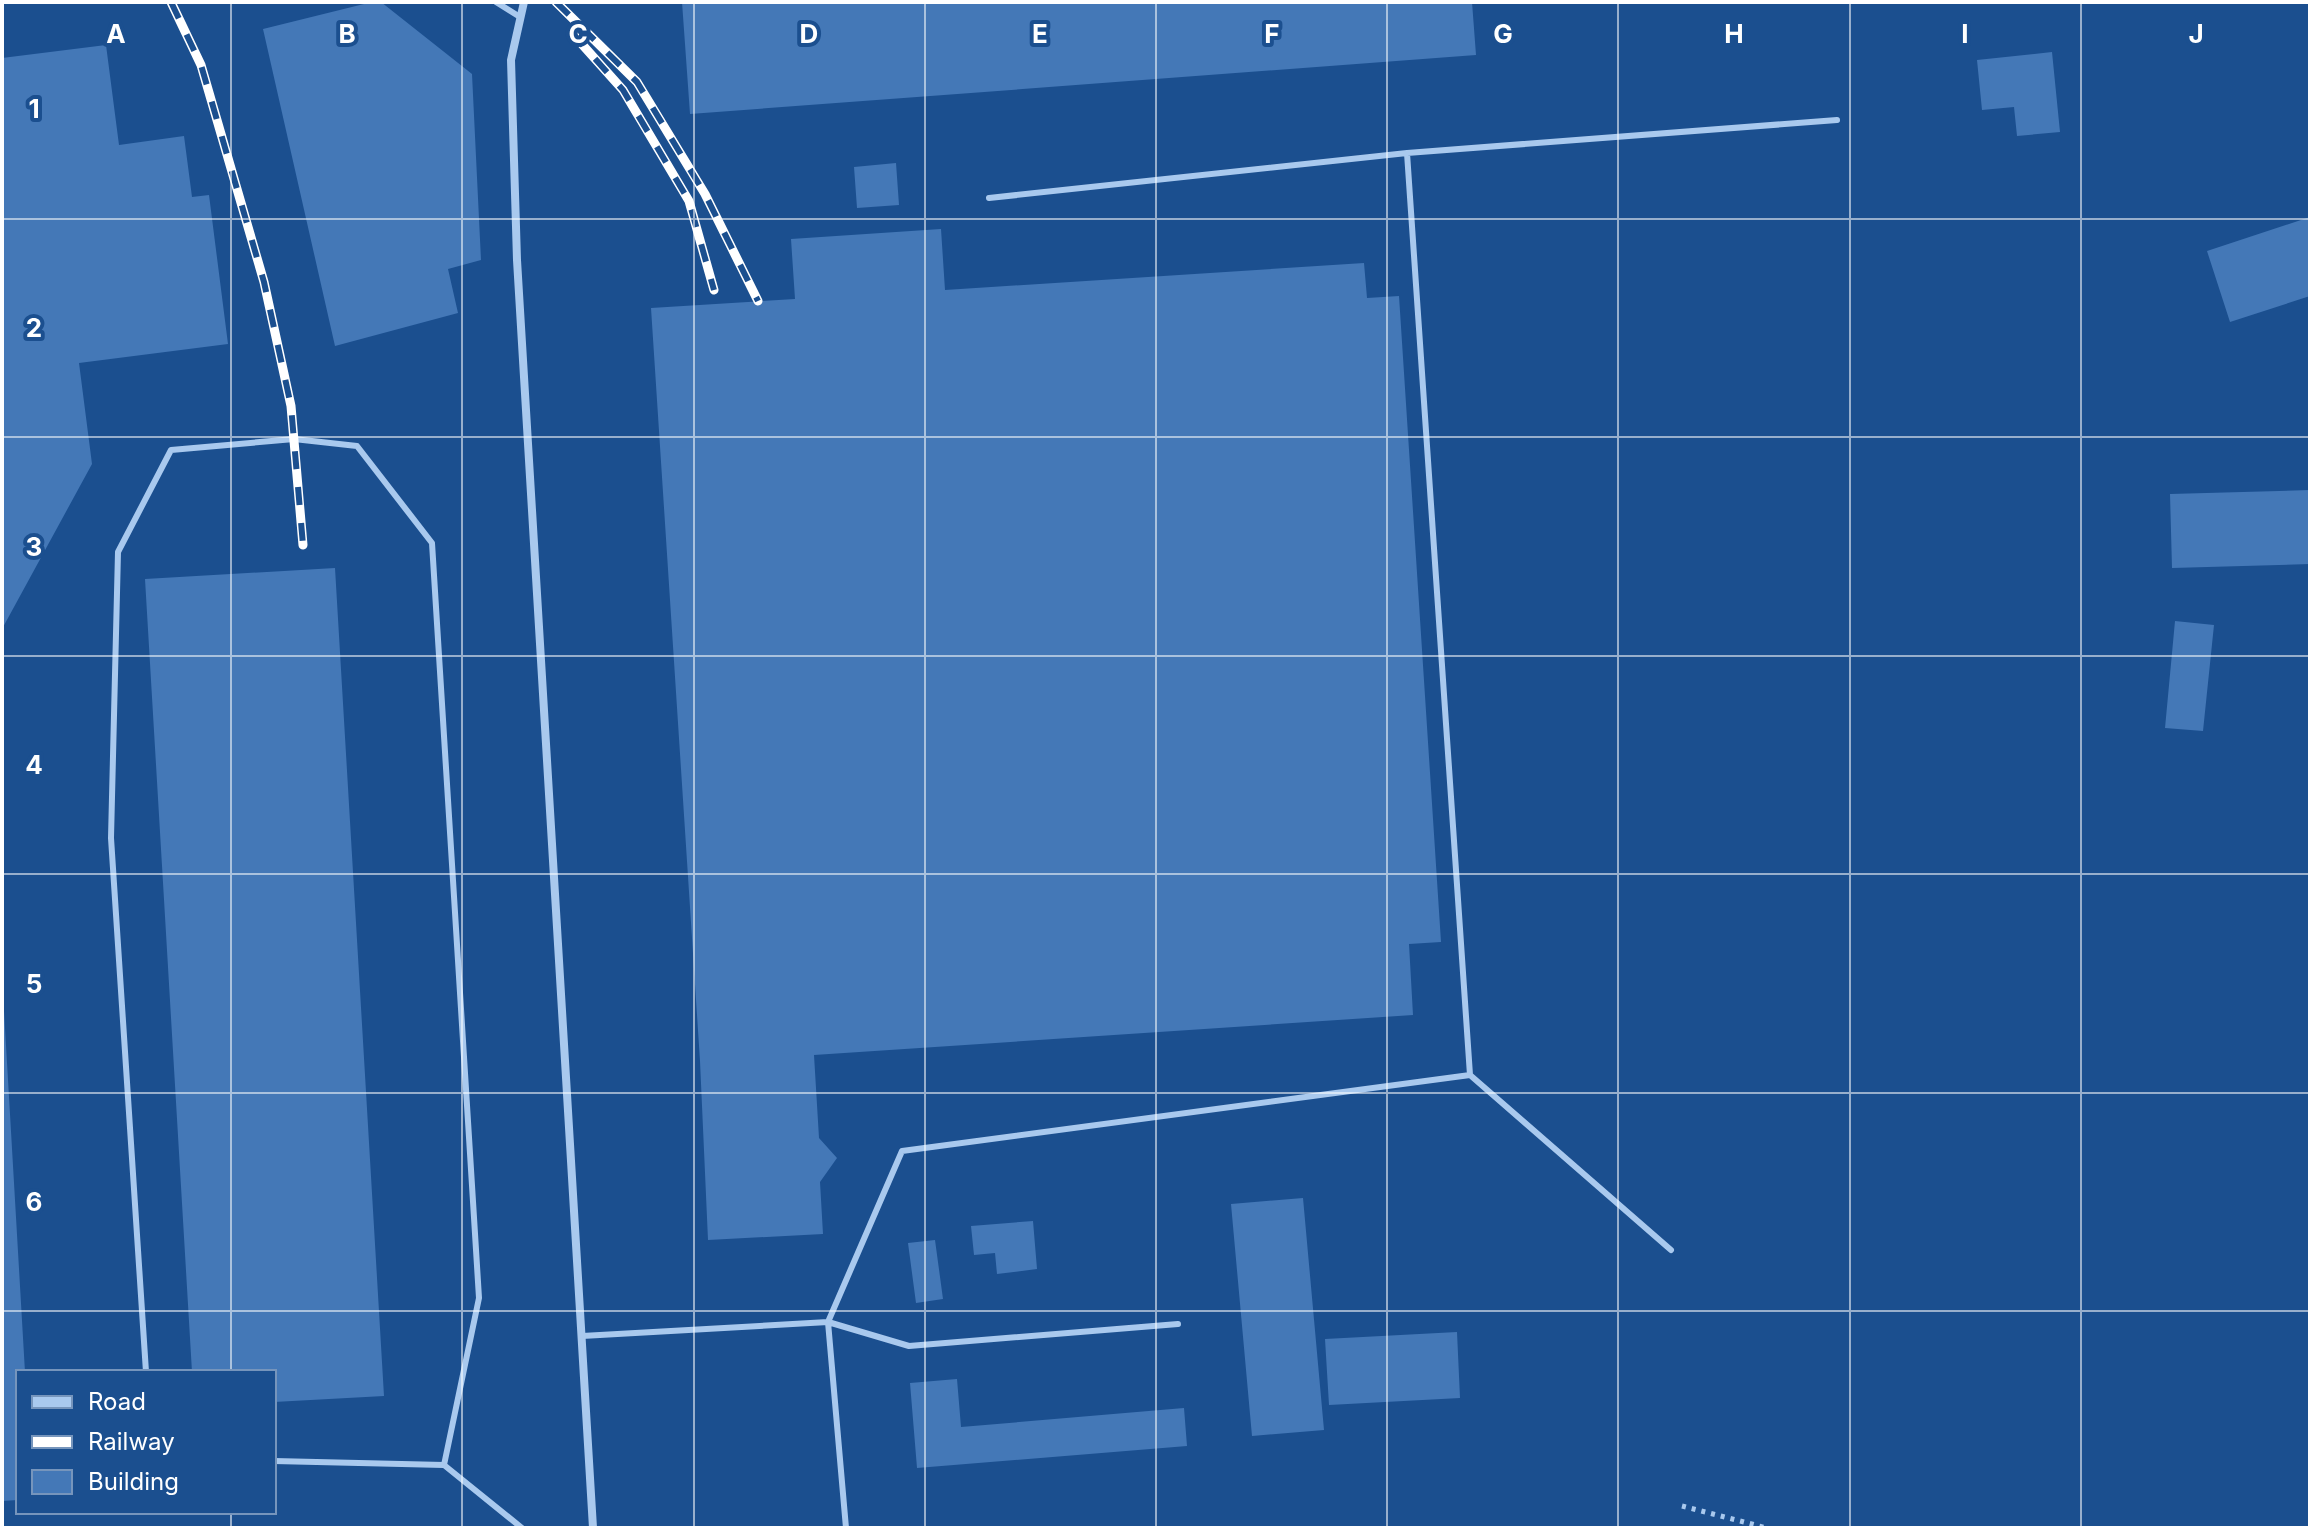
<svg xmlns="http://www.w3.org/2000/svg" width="2312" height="1530" font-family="Inter,sans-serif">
<rect width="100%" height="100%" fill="#1b4f8f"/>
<path fill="#4478b7" d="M372,2H381L472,74L481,260L448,269L458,313L335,346L263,29Z
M682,2H1472L1476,55L690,114Z
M106,45L119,145L184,136L192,197L209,195L228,344L79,363L92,464L2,629V58Z
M2052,52L2060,132L2017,136L2014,107L1982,110L1977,60Z
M896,163L899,205L857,208L854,167Z
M2310,217V296L2230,322L2207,251Z
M941,229L945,290L1364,263L1367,298L1399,296L1441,942L1409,944L1413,1015L814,1055L819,1138L837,1158L820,1182L823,1234L708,1240L700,1061L651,308L795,299L791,239Z
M2310,490V564L2172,568L2170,494Z
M335,568L384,1396L274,1402V1372H192L145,579Z
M2175,621L2214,625L2203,731L2165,728Z
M2,1011H4L25,1372H18V1500L2,1501Z
M1303,1198L1324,1430L1252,1436L1231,1204Z
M1033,1221L1037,1269L997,1274L995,1253L974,1255L971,1226Z
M935,1240L943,1299L916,1303L908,1243Z
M1457,1332L1460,1398L1329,1405L1325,1339Z
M957,1379L961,1427L1184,1408L1187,1446L917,1468L910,1383Z"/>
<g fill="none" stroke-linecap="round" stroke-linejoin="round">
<path stroke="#a9c9ee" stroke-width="5" stroke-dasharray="4 6" stroke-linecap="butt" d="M1682,1506L1767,1528"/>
<path stroke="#a9c9ee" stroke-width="6" d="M496,2L520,17
M989,198L1407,153
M1470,1075L1671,1250
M582,1336L828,1322L909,1346L1178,1324
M146,1372L111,838L118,552L171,450L294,439L357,446L432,543L479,1298L444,1465
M274,1461L444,1465L522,1528
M846,1528L828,1322L902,1151L1470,1075L1407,153L1837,120"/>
<path stroke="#a9c9ee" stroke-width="8" d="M524,2L511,60L517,260L593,1528"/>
<defs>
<path id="rail" d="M171,2L201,65L264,282L291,406L303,545
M556,2L637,82L705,194L758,301
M571,32L623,90L689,201L714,290"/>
</defs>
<use href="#rail" stroke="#fff" stroke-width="9"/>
<use href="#rail" stroke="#1b4f8f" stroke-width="6" stroke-dasharray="18" stroke-linecap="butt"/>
</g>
<path fill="none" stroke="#fff" stroke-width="2" stroke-opacity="0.55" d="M231,2V1372M462,2V1528M694,2V1528M925,2V1528M1156,2V1528M1387,2V1528M1618,2V1528M1850,2V1528M2081,2V1528M2,219H2310M2,437H2310M2,656H2310M2,874H2310M2,1093H2310M2,1311H2310M231,1512V1528"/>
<g font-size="26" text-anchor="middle" font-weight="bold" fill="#fff" stroke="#1b4f8f" stroke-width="8" stroke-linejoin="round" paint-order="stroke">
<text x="116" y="43">A</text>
<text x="347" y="43">B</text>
<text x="578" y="43">C</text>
<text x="809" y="43">D</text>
<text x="1040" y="43">E</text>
<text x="1272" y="43">F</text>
<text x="1503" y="43">G</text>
<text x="1734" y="43">H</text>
<text x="1965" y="43">I</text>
<text x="2196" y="43">J</text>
<text x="34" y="118">1</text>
<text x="34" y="337">2</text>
<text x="34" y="556">3</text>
<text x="34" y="774">4</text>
<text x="34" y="993">5</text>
<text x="34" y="1211">6</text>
</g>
<rect width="2312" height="1530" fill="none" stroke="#ffffff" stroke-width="8"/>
<rect x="16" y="1370" width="260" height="144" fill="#1b4f8f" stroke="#7695bc" stroke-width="2"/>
<rect x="32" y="1396" width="40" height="12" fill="#a9c9ee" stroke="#7695bc" stroke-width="2"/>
<text x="88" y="1410" font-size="24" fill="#ffffff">Road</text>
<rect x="32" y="1436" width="40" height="12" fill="#ffffff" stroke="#7695bc" stroke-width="2"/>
<text x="88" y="1450" font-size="24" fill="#ffffff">Railway</text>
<rect x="32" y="1470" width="40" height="24" fill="#4478b7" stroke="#7695bc" stroke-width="2"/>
<text x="88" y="1490" font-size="24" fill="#ffffff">Building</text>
</svg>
